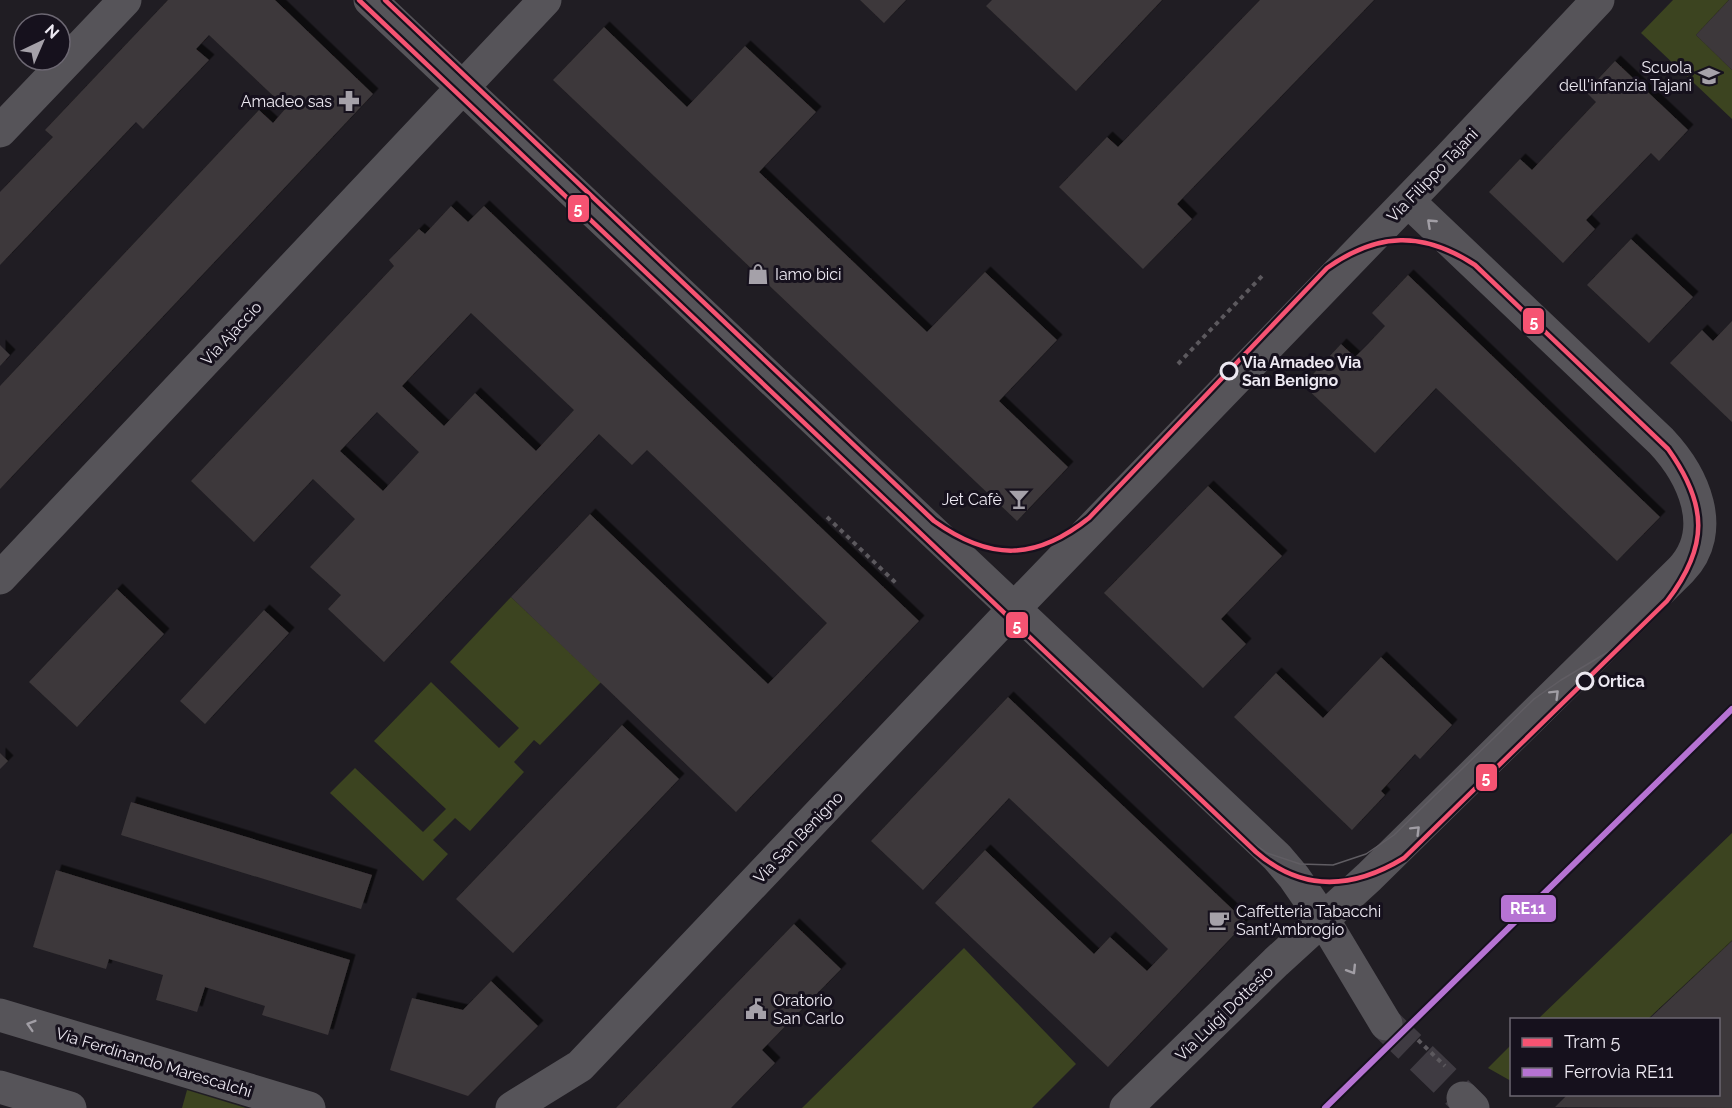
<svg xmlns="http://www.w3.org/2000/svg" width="1732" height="1108" font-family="Raleway,sans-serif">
<defs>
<filter id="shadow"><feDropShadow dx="5.5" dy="-5.5" stdDeviation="0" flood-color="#0009"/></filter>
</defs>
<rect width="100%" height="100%" fill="#201d23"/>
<path fill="#3c4420" d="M1673,0H1729L1696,35L1732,70V119L1641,33Z
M511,597L601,682L540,745L534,740L514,762L524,772L470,831L455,818L433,840L448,854L423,881L330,793L355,768L423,832L446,809L374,741L431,682L499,748L519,728L450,662Z
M1732,833V941L1648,1019H1538Z
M964,948L1076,1064L1032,1108H802Z
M1511,1045V1081L1488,1068Z
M187,1090L246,1108H182Z"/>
<path fill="#3d383a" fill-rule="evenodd" filter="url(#shadow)" d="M168,0H275L373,94L0,489V386L259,110L273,123L286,108L209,35L196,49L209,60L143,129L136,122L0,265V192L53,137L45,130Z
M860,0H906L884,23Z
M992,0H1162L1076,91L986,6Z
M1260,0H1374L1177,204L1192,219L1143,269L1059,187L1107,137L1118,147Z
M1729,0H1732V70L1696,35Z
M604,27L687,107L745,46L816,112L759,172L927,332L985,272L1057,340L999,401L1068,467L1017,521L553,80Z
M1615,61L1688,130L1659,161L1651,153L1586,220L1595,229L1563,263L1489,192L1520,159L1532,170L1596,102L1586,92Z
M451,206L468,222L484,206L919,621L736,812L511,597L590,514L768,684L827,623L647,450L632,465L599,434L384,662L328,609L341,595L310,567L355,519L313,479L254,542L191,481L394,266L389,260L419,229L425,234ZM471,313L574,410L536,451L475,393L444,426L402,386ZM377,412L419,452L383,491L340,451Z
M1631,239L1693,297L1649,343L1587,285Z
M1408,275L1660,517L1617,561L1436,388L1375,453L1303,385L1341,344L1355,357L1370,342L1385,326L1372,313Z
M1732,321V422L1670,363L1702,330L1713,341Z
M0,345L10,355L0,366Z
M1208,486L1282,556L1221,619L1246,644L1203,688L1104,593Z
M117,589L164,634L77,727L29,682Z
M264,610L289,633L205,724L180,701Z
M1381,657L1452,725L1420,759L1415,754L1381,791L1385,795L1352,830L1234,717L1276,673L1323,718Z
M1008,697L1246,922L1108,1067L935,903L985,850L1094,954L1110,937L1147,971L1168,949L1132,914L1009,798L923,890L871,841Z
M622,725L679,779L513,953L456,899Z
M0,753L8,761L0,769Z
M131,802L372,875L361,909L121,835Z
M56,870L350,960L328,1035L262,1015L265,1006L205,987L197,1012L177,1006L156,1000L163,975L109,959L106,969L33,947Z
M794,924L841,969L762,1050L775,1063L731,1108H616Z
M1732,941V1108L1555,1107L1568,1094H1718V1020H1648Z
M491,981L538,1026L468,1096L390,1070L412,998L463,1010Z"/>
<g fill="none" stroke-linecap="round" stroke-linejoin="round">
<path stroke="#3f3b42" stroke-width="33" stroke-dasharray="33 16" stroke-linecap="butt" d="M1386,1024L1463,1098"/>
<path stroke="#5c595e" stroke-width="4" stroke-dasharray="4.5 4.5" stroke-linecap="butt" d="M1178,364L1263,275
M827,517L897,584
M1418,1040L1445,1066"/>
<path stroke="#565459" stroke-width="33" d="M370,0L1277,857L1294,877L1323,919L1386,1024
M0,131L125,0
M0,578L545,0
M1463,1098L1473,1108
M512,1108L580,1066L1008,615L1448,159L1598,0
M1126,1108L1276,962L1369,877L1681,570C1719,530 1693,475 1661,441L1408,201"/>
<path stroke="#565459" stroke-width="33" d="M0,1015L309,1108
M0,1087L70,1108"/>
<path stroke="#605d63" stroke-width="1.5" d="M1231,827L1267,853L1300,864L1333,865L1366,854L1394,835L1534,699L1561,680L1608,652L1651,616"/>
<defs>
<path id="rail-1" d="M1325,1108L1732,709"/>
</defs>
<use href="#rail-1" stroke="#16111d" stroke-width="10"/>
<use href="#rail-1" stroke="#b673d3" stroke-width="6"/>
<defs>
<path id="tram-1" d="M359,0L1256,852C1303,893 1353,889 1404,858L1667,601C1709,546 1708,505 1668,449L1475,265C1423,231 1378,232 1327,268L1089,518C1035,561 990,561 934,521L385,0"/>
</defs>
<use href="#tram-1" stroke="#16111d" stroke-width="9"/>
<use href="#tram-1" stroke="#f65372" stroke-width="4.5"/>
</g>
<defs><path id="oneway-chevron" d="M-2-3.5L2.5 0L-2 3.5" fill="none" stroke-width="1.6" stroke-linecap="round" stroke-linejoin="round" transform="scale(1.5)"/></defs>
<g stroke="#a19ea5">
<use href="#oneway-chevron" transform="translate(1431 223) rotate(-137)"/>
<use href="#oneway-chevron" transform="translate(1555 694) rotate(-45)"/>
<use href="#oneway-chevron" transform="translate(1416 830) rotate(-45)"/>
<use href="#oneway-chevron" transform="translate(1352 970) rotate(58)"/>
<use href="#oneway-chevron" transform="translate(31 1025) rotate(-163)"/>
</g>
<defs>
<symbol id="school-bare" viewBox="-9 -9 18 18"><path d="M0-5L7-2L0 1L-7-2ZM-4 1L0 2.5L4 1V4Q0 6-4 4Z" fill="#a5a1a9" stroke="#16111d" stroke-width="2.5" paint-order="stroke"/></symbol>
<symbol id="pharmacy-bare" viewBox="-9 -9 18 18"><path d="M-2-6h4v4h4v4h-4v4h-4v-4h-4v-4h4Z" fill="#a5a1a9" stroke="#16111d" stroke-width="2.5" paint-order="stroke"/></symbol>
<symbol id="shop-bare" viewBox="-9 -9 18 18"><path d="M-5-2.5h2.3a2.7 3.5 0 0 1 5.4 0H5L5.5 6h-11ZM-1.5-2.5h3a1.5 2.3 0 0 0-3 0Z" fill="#a5a1a9" stroke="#16111d" stroke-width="2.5" paint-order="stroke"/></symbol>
<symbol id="bar-bare" viewBox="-9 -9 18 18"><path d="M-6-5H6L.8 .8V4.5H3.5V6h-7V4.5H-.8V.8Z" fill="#a5a1a9" stroke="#16111d" stroke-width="2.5" paint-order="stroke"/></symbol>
<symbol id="cafe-bare" viewBox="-9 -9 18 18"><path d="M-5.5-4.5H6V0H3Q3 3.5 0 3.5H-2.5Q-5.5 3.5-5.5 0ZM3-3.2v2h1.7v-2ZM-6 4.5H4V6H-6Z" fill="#a5a1a9" stroke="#16111d" stroke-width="2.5" paint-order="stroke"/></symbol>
<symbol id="civic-bare" viewBox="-9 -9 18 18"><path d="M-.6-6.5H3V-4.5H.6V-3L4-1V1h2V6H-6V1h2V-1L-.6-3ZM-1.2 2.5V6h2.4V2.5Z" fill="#a5a1a9" stroke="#16111d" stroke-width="2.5" paint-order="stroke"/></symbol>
</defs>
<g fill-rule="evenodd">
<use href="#school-bare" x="1694" y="61" width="30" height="30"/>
<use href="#pharmacy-bare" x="334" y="86" width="30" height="30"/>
<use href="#shop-bare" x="743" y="259" width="30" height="30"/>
<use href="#bar-bare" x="1004" y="484" width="30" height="30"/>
<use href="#cafe-bare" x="1204" y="905" width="30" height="30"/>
<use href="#civic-bare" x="741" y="994" width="30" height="30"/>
</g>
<g fill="#16111d" stroke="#ece8f1" stroke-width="3">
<circle cx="1229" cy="371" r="8"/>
<circle cx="1585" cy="681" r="8"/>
</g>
<g text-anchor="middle" stroke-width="6" stroke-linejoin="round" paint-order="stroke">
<g font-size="16" fill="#ece8f1" stroke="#16111d" text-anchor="end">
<text x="1692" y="73">Scuola<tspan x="1692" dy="18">dell'infanzia Tajani</tspan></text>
<text x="332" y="107">Amadeo sas</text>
<text x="775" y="280" text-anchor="start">Iamo bici</text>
<text x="1002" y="505">Jet Cafè</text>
<text x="1236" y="917" text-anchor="start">Caffetteria Tabacchi<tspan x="1236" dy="18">Sant'Ambrogio</tspan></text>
<text x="773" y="1006" text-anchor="start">Oratorio<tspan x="773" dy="18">San Carlo</tspan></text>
</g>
<g font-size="16" fill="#ece8f1" stroke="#16111d">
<text transform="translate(1432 175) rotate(-46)" y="6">Via Filippo Tajani</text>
<text transform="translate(231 333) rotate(-47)" y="6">Via Ajaccio</text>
<text transform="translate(798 837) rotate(-46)" y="6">Via San Benigno</text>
<text transform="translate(1224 1013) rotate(-44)" y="6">Via Luigi Dottesio</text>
<text transform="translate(154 1062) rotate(17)" y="6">Via Ferdinando Marescalchi</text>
</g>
<g font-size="16" font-weight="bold" fill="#ece8f1" stroke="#16111d" text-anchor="start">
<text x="1242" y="368">Via Amadeo Via<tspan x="1242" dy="18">San Benigno</tspan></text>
<text x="1598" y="687">Ortica</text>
</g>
</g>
<g stroke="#16111d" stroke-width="2">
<rect x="567" y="194" width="23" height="29" rx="6" fill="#f65372"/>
<rect x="1522" y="307" width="23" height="28" rx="6" fill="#f65372"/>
<rect x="1005" y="611" width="24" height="28" rx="6" fill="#f65372"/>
<rect x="1475" y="763" width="23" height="29" rx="6" fill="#f65372"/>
<rect x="1500" y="894" width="57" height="29" rx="6" fill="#b673d3"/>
</g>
<g font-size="16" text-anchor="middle" font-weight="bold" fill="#fff">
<text x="578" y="214">5</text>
<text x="1534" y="327">5</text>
<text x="1017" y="631">5</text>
<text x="1486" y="783">5</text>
<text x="1528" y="914">RE11</text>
</g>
<rect x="1510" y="1018" width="210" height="78" fill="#16111d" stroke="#6c6772" stroke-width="1.5"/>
<rect x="1522" y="1038" width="30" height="9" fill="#f65372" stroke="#6c6772" stroke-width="1.5"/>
<text x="1564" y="1048" font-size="18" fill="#ece8f1">Tram 5</text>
<rect x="1522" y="1068" width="30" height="9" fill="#b673d3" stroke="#6c6772" stroke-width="1.5"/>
<text x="1564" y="1078" font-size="18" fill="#ece8f1">Ferrovia RE11</text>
<g transform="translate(42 42) rotate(44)"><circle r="28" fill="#16111d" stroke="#6c6772" stroke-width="1.5"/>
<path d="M0-4.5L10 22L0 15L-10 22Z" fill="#a5a1a9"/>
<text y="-9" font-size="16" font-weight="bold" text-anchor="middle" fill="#ece8f1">N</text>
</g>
</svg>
